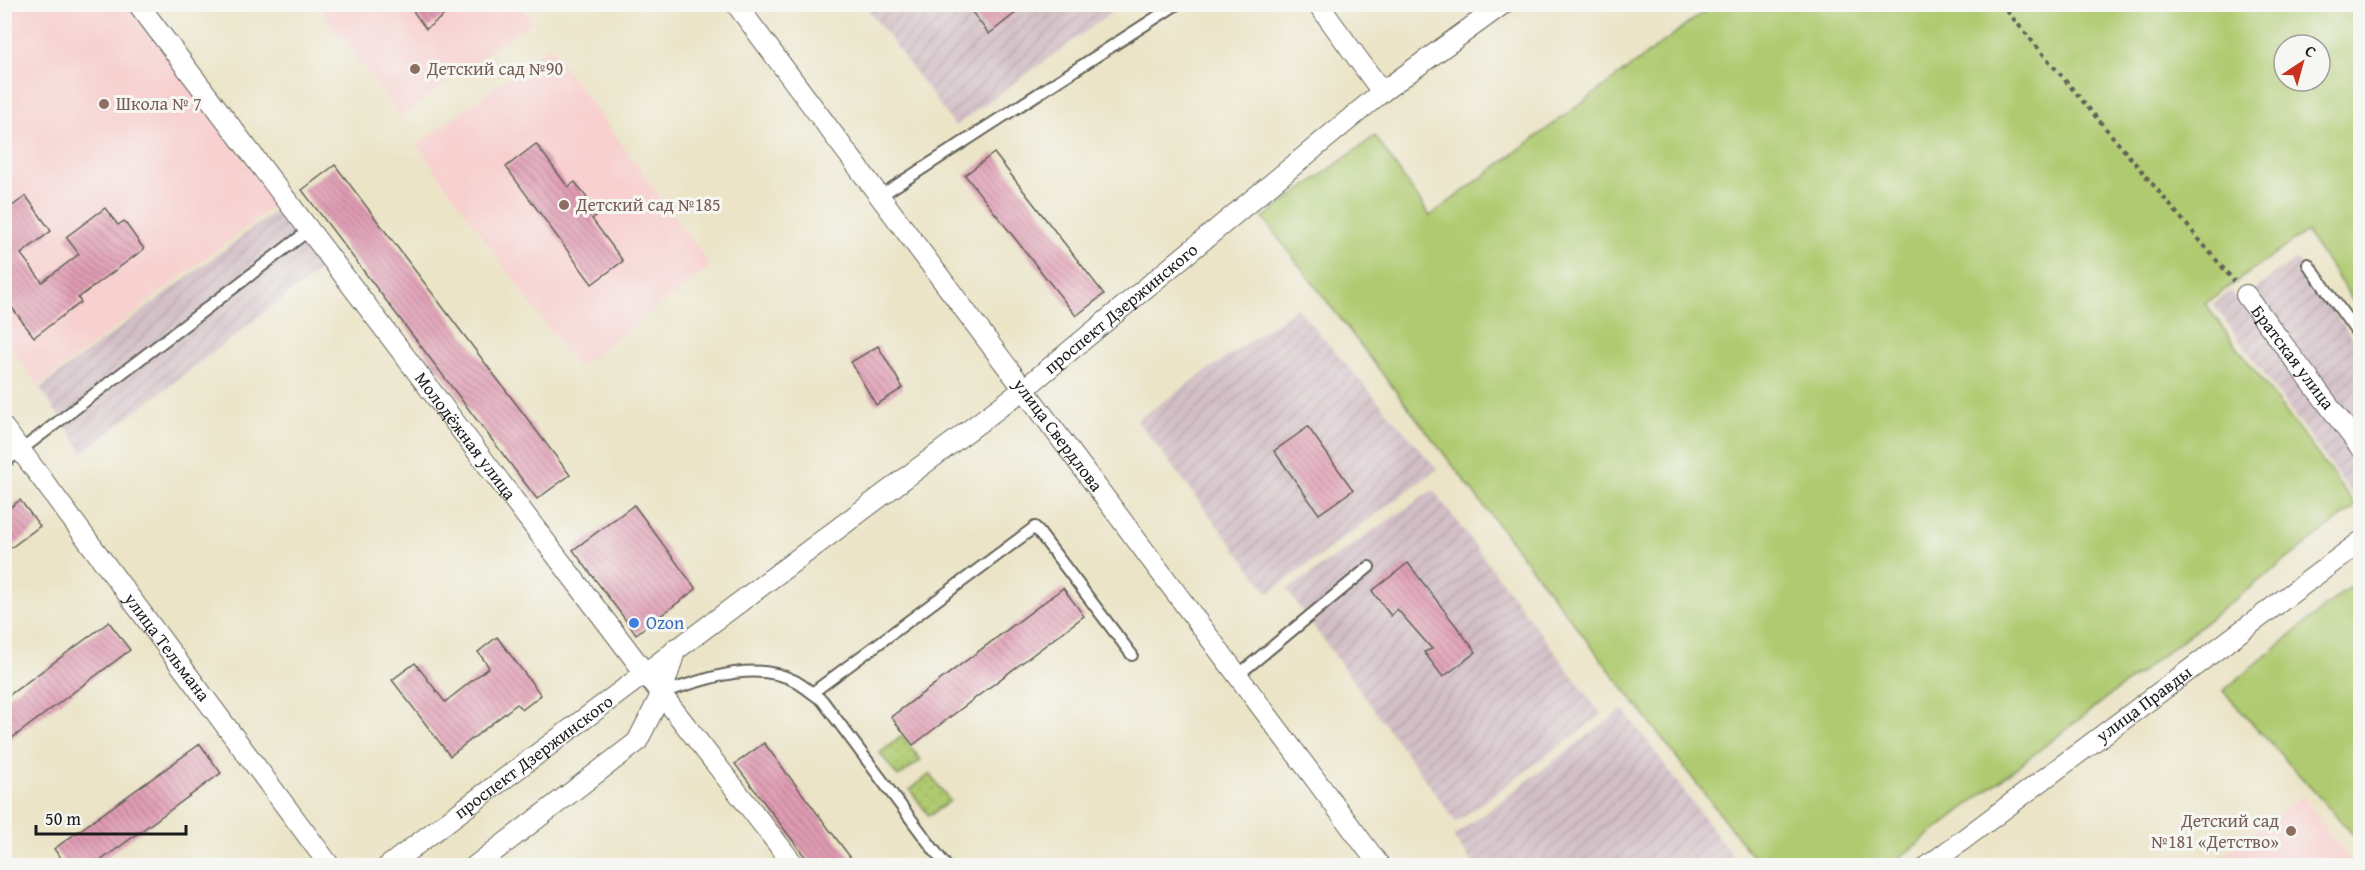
<svg xmlns="http://www.w3.org/2000/svg" width="2365" height="870" font-family="'Gentium Book Plus',serif">
<defs>
<pattern id="industrial-furrows" width="10" height="10" patternUnits="userSpaceOnUse" patternTransform="scale(1.5)"><rect width="10" height="10" fill="#d2bec5"/><path d="M-1 1l2-2M0 10L10 0M9 11l2-2" fill="none" stroke="#b4a3a9"/></pattern>
<pattern id="park-dots" width="8" height="8" patternUnits="userSpaceOnUse" patternTransform="scale(1.5)"><rect width="8" height="8" fill="#afca70"/><path d="M2 2h.1M6 6h.1" fill="none" stroke="#96ad60" stroke-width="1.8" stroke-linecap="round"/></pattern>
<pattern id="building-back-hatch" width="6" height="6" patternUnits="userSpaceOnUse" patternTransform="scale(1.5)"><rect width="6" height="6" fill="#e09cb3"/><path d="M-1 5l2 2M0 0l6 6M5-1l2 2" fill="none" stroke="#b57e91"/></pattern>
</defs>
<rect width="100%" height="100%" fill="#f6f6f2"/>
<filter id="ink" filterUnits="userSpaceOnUse"><feTurbulence type="fractalNoise" baseFrequency=".0167" numOctaves="2"/><feDisplacementMap in="SourceGraphic" scale="12" xChannelSelector="R" yChannelSelector="G"/><feConvolveMatrix kernelMatrix="1 2 1 2 8 2 1 2 1" color-interpolation-filters="sRGB"/></filter>
<filter id="wash" filterUnits="userSpaceOnUse"><feTurbulence type="fractalNoise" baseFrequency=".008" numOctaves="4" result="noise"/><feDisplacementMap in="SourceGraphic" scale="24" xChannelSelector="R" yChannelSelector="G"/><feGaussianBlur stdDeviation="1.35" result="paint"/><feColorMatrix in="noise" values="0 0 0 0 0 0 0 0 0 0 0 0 0 0 0 0 0 1.4 0 .05"/><feComposite in="paint" operator="in"/></filter>
<g filter="url(#wash)">
<rect width="100%" height="100%" fill="#ebe4c7"/>
<path fill="#f7d0cf" d="M5,5H129L277,204L39,386L5,341Z
M317,5H519L531,21L400,117Z
M549,46L711,266L577,368L417,145Z
M2302,796L2353,865H2209Z"/>
<path fill="url(#industrial-furrows)" d="M1104,4L1111,13L955,126L865,5Z
M281,207L324,267L83,452L40,388Z
M2296,259L2360,348L2359,504L2213,304L2231,291L2238,301Z
M1297,308L1437,469L1269,593L1137,420Z
M1433,490L1602,715L1456,822L1287,590Z
M1623,709L1739,865H1474L1453,837Z"/>
<path fill="#afca70" stroke="#667346" stroke-width="1.5" fill-rule="evenodd" d="M1701,5H2360V310L2306,232L2205,304L2356,506L1890,865H1759L1263,218L1375,136L1430,216L1705,11ZM2284,45H2320V81H2284Z
M2360,578V842L2223,691Z"/>
<path fill="url(#park-dots)" stroke="#667346" stroke-width="1.5" d="M902,736L921,760L898,777L880,753Z
M930,774L950,801L929,816L910,790Z"/>
<g id="blocks">
<path fill="url(#building-back-hatch)" d="M408,4H459L426,29Z
M966,4H1027L989,34Z
M536,144L568,187L575,182L599,214L592,219L623,261L592,284L506,167Z
M994,153L1104,294L1076,316L965,175Z
M335,165L570,475L537,499L302,190Z
M26,196L51,231L21,254L42,282L79,254L66,237L105,208L118,225L124,221L144,249L78,298L81,302L34,337L4,297V212Z
M878,346L903,388L876,405L851,362Z
M1308,427L1353,490L1319,514L1274,451Z
M20,500L40,526L4,553V512Z
M634,505L696,589L636,634L573,550Z
M1408,563L1476,652L1443,677L1424,652L1432,649L1397,609L1391,616L1372,591Z
M1063,588L1084,616L913,745L891,717Z
M109,622L130,650L4,744V699Z
M497,637L541,695L522,710L517,704L450,756L392,680L415,663L445,702L489,667L478,652Z
M764,743L857,866H812L735,764Z
M200,744L221,773L93,866H67L54,849Z"/>
</g>
</g>
<g filter="url(#ink)">
<use href="#blocks" fill-opacity="0" stroke="#646258" stroke-width="1.5"/>
<g fill="none" stroke-linecap="round" stroke-linejoin="round">
<defs>
<path id="service" d="M880,196L1177,4
M2308,264L2360,337
M4,463L308,231
M1238,675L1369,567
M662,693C702,680 754,659 795,681C804,686 813,694 822,700L946,866
M812,693L1035,527L1132,655"/>
<g id="minor">
<path id="s1" d="M138,4L645,673L795,866"/>
<path id="s2" d="M736,4L1380,866"/>
<path d="M1318,4L1382,92"/>
<path id="s3" d="M2246,295L2360,447"/>
<path id="s4" d="M4,428L330,866"/>
<path id="s5" d="M388,866L1024,389L1382,92L1503,4"/>
<path d="M475,866L637,742L662,693L676,648"/>
<path id="s6" d="M1928,866L2360,542"/>
</g>
</defs>
<use href="#service" stroke="#646258" stroke-width="14"/>
<use href="#minor" stroke="#646258" stroke-width="22"/>
<path stroke="#646258" stroke-width="4" stroke-dasharray="4.5 4.5" stroke-linecap="butt" d="M2001,4L2234,281"/>
<use href="#service" stroke="#fff" stroke-width="10"/>
<use href="#minor" stroke="#fff" stroke-width="20"/>
</g>
</g>
<g fill="#8d6e63" stroke="#f6f6f2" stroke-width="2">
<circle cx="415" cy="69" r="6"/>
<circle cx="104" cy="104" r="6"/>
<circle cx="564" cy="205" r="6"/>
<circle cx="2291" cy="831" r="6"/>
</g>
<circle fill="#3f7fe0" stroke="#f6f6f2" stroke-width="2" cx="634" cy="623" r="6"/>
<g text-anchor="middle" stroke-width="6" stroke-linejoin="round" paint-order="stroke">
<g font-size="18" fill="#785e54" stroke="#f6f6f2" text-anchor="start">
<text x="427" y="75">Детский сад №90</text>
<text x="116" y="110">Школа № 7</text>
<text x="576" y="211">Детский сад №185</text>
<text x="2279" y="827" text-anchor="end">Детский сад<tspan x="2279" dy="21">№181 «Детство»</tspan></text>
</g>
<g font-size="18" fill="#1c1c1c" stroke="#f6f6f2">
<text dy="6" stroke="none"><textPath href="#s5" startOffset="921">проспект Дзержинского</textPath></text>
<text dy="6" stroke="none"><textPath href="#s3" startOffset="78">Братская улица</textPath></text>
<text dy="6" stroke="none"><textPath href="#s2" startOffset="538">улица Свердлова</textPath></text>
<text dy="6" stroke="none"><textPath href="#s1" startOffset="542">Молодёжная улица</textPath></text>
<text dy="6" stroke="none"><textPath href="#s4" startOffset="273">улица Тельмана</textPath></text>
<text dy="6" stroke="none"><textPath href="#s6" startOffset="270">улица Правды</textPath></text>
<text dy="6" stroke="none"><textPath href="#s5" startOffset="182">проспект Дзержинского</textPath></text>
</g>
<g font-size="18" fill="#366cbe" stroke="#f6f6f2" text-anchor="start">
<text x="646" y="629">Ozon</text>
</g>
</g>
<rect width="2365" height="870" fill="none" stroke="#f6f6f2" stroke-width="24"/>
<g transform="translate(2302 63) rotate(36)"><circle r="28" fill="#f6f6f2" stroke="#9f9f9c" stroke-width="1.5"/>
<path d="M0-4.5L10 22L0 15L-10 22Z" fill="#c8321e"/>
<text y="-9" font-size="16" font-weight="bold" text-anchor="middle" fill="#1c1c1c">С</text>
</g>
<path d="M36 825v9h150v-9" fill="none" stroke="#1c1c1c" stroke-width="3"/>
<text x="45" y="825" font-size="18" fill="#1c1c1c" stroke="#f6f6f2" stroke-width="4.5" paint-order="stroke">50 m</text>
</svg>
